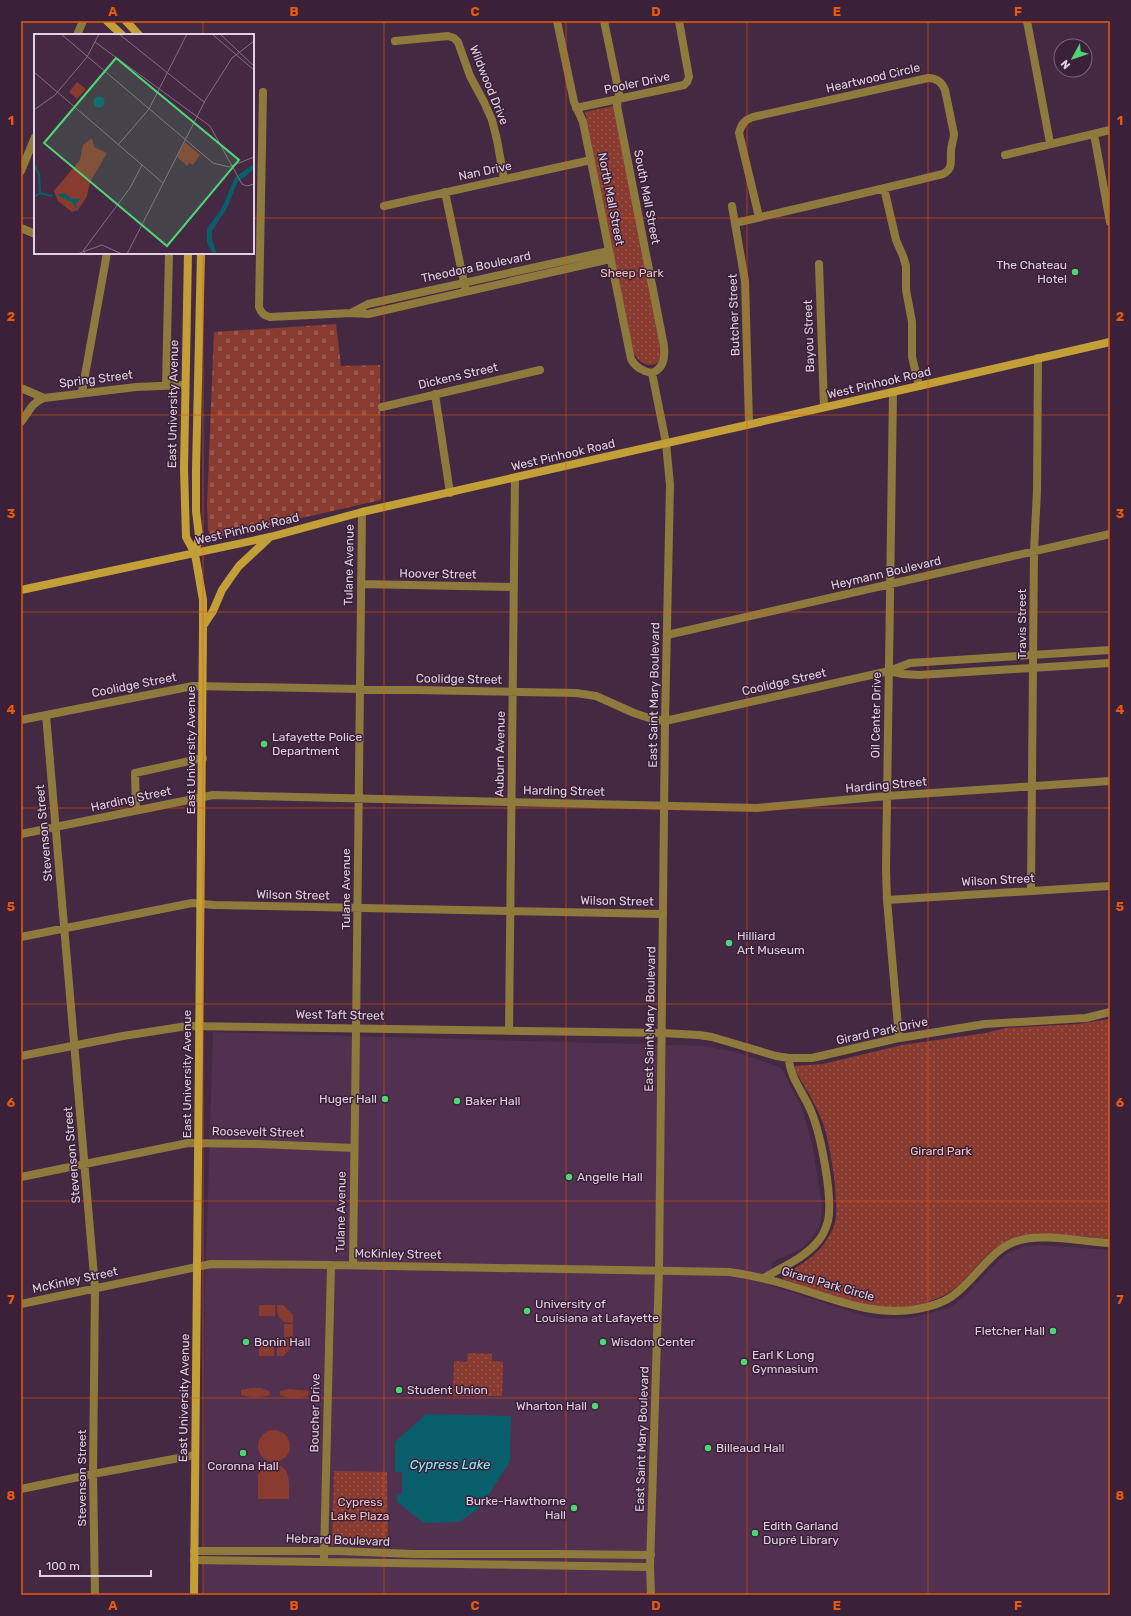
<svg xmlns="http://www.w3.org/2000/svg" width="1131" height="1616" font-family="Rubik,sans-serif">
<defs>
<pattern id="cemetery-stones" width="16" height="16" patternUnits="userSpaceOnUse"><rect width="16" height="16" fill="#8a3b30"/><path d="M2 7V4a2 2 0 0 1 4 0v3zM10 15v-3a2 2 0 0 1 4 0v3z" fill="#9a564e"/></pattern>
<pattern id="park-dots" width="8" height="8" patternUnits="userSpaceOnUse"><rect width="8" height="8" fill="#8a3b30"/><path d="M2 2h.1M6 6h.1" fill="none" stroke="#9a564e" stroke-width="1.8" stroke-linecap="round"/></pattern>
</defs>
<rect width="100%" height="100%" fill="#452943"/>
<path fill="#52304f" d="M213,1032L704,1046L740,1053L776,1066L782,1069L802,1108L812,1142L822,1207L820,1226L811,1240L799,1250L772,1262L771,1286L862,1315L880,1319L910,1318L949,1308L964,1297L1000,1259L1010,1252L1024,1246L1039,1245L1110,1250V1595H203L205,1288Z"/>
<path fill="#8a3b30" d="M259,1305H275V1316H259Z
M277,1305H283L293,1315V1323C280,1323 277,1317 277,1305Z
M284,1324H293V1337H284Z
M287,1339L293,1340L292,1347L283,1356H277C276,1347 278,1342 287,1339Z
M259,1345H274V1356H259Z
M251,1388H261L269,1391L270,1395C260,1398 252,1398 241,1395V1390Z
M289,1389L309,1391L308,1396C298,1398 290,1399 280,1395V1391Z
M258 1446a16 16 0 1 1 32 0a16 16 0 1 1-32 0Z
M271,1464C292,1464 289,1483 289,1499H258V1474L266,1465Z"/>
<path fill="url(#cemetery-stones)" d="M336,324L341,366L380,365L381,500L217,537L211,536L208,530L207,504L214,332Z"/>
<path fill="url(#park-dots)" d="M613,106L662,347C662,350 662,354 661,357C654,373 636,362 633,350L585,112Z
M1110,1019V1239C1085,1237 1039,1230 1016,1237C992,1244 976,1269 959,1285C948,1295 935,1300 921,1304C912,1305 903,1308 894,1308C861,1308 815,1289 783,1279V1275C797,1267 814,1258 824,1244C828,1238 833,1230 835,1223C840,1203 830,1143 823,1123C816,1104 805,1087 794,1069L795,1066L823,1064L902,1045L986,1033L1006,1028L1078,1024Z
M468,1353L492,1354V1361L503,1362L502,1396H453L454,1361L467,1362Z
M334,1471L387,1472L388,1545H332Z"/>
<path fill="#085f6b" d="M426,1414L511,1416L510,1461L481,1507L459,1522L424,1523L397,1502V1495L402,1494V1472H395V1442Z"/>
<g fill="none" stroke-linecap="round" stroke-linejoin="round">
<path stroke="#8f7a3e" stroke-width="8" d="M557,21L574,102L583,122L631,359C635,367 644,372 652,373
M604,21L619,93L617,106L664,346C665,358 664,368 652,373
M1027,21L1050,143
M395,41L448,36L454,38L458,42L470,76L484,102L492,120L497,140L504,179
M263,92C261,164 261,235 259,307C261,313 264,316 270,317L351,313L368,314L610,259
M576,108L684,85L687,82L689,77L679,21
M1094,134L1110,222
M1005,155L1110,130
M884,188L896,240L903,256L906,266V290L912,322V357L919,386
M445,192L465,287
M384,206L591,160
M732,206L745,281L749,424
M735,223C804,207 874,191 943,174C954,168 950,161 951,151C951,145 954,140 954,134L945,90C942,82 937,78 928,78L753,117C744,120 741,125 739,133L759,217
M21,228L35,234
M819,264L824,407
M351,313L368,304L609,251
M652,373L666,443
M166,385L169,253
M21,388L44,398
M82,392L107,253
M893,392L886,869L887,900L899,1038
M435,394L450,493
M382,407L540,370
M21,422C29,412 31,403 44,398L136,387L185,385
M361,584L514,587
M667,635L1110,534
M46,715L95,1288L93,1474L95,1595
M21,720L193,686L576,693L596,696L634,713L649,718L665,721
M136,810L135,773L203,758
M21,834L213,795L757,808L887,796L1110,781
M1031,890L1034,551L1037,491L1038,358
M887,900L1110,886
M21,937L192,903L214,905L663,914
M509,1030L515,478
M662,1033L699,1035L712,1037L776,1056L789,1058H812L894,1039L985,1024L1086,1018L1110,1012
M21,1177L188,1143L259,1144L354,1148
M353,1265C356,1014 360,763 362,512
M764,1278C782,1267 805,1258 819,1240C823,1235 826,1228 828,1221C833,1197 821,1135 811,1111C804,1094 789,1076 789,1058
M21,1304L211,1264L331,1265L729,1272C751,1275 772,1280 794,1287C834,1299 874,1317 917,1309C928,1307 941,1304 951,1297C974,1282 988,1252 1014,1242C1039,1232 1083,1242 1110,1243
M21,1489L93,1474L195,1455
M194,1551H339L413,1554H554L651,1555
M324,1557L331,1265
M194,1560L650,1567"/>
<path stroke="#8f7a3e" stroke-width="8" d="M77,35L83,21
M21,171L35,137
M889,671L903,674L919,675L1110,663
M665,721L889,671L910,663L1110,650
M21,1056L123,1036L187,1026L662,1033
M651,1595L650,1567L659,1271L665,721L670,485L666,443"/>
<path stroke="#c39f38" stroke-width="8" d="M107,21L122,35
M126,21L139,35
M188,253L184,469L186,537L195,554L203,600V626L194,1595
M195,554L199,536L196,511V469L201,253
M21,590L270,537L362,512L919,386L1110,342
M203,626L213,611L222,590L231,577L239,566L270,537"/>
</g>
<path fill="none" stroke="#e8590c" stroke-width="1" stroke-opacity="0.55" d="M203,21V35M384,21V1595M566,21V1595M747,21V1595M928,21V1595M21,218H35M253,218H1110M203,253V1595M21,415H1110M21,612H1110M21,808H1110M21,1004H1110M21,1201H1110M21,1398H1110"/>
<g fill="#4ed675" stroke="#3a2038" stroke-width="1.5">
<circle cx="1075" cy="272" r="4"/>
<circle cx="264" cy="744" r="4"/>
<circle cx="729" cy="943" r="4"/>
<circle cx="385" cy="1099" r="4"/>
<circle cx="457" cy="1101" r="4"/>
<circle cx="569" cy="1177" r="4"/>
<circle cx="527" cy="1311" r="4"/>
<circle cx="1053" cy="1331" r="4"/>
<circle cx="246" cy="1342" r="4"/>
<circle cx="603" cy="1342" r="4"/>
<circle cx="744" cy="1362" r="4"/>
<circle cx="399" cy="1390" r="4"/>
<circle cx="595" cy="1406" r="4"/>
<circle cx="708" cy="1448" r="4"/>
<circle cx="243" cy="1453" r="4"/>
<circle cx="574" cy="1508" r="4"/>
<circle cx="755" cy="1533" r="4"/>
</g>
<g text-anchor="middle" stroke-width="3" stroke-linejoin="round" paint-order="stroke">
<g font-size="12" fill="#e2d0e0" stroke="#3a2038">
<text transform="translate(873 78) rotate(-13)" y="4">Heartwood Circle</text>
<text transform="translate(637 83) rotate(-12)" y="4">Pooler Drive</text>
<text transform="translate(489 85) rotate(68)" y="4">Wildwood Drive</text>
<text transform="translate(485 171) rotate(-12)" y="4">Nan Drive</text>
<text transform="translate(647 197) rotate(79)" y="4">South Mall Street</text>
<text transform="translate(611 199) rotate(79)" y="4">North Mall Street</text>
<text transform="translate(476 267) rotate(-12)" y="4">Theodora Boulevard</text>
<text transform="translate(734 315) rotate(-92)" y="4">Butcher Street</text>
<text transform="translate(809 336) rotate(-92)" y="4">Bayou Street</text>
<text transform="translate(458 376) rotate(-13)" y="4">Dickens Street</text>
<text transform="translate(96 379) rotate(-7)" y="4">Spring Street</text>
<text transform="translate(879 383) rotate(-13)" y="4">West Pinhook Road</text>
<text transform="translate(173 404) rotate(-89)" y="4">East University Avenue</text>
<text transform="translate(563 455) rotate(-13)" y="4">West Pinhook Road</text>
<text transform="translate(247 529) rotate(-13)" y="4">West Pinhook Road</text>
<text transform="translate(349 565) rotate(-89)" y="4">Tulane Avenue</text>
<text transform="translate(886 573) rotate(-13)" y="4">Heymann Boulevard</text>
<text transform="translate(438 574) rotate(1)" y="4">Hoover Street</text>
<text transform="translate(1022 624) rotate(-90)" y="4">Travis Street</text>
<text transform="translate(459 679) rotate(1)" y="4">Coolidge Street</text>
<text transform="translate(784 682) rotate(-13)" y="4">Coolidge Street</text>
<text transform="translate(134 685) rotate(-11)" y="4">Coolidge Street</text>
<text transform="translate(654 695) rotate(-89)" y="4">East Saint Mary Boulevard</text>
<text transform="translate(876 715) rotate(-89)" y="4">Oil Center Drive</text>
<text transform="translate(191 750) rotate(-90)" y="4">East University Avenue</text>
<text transform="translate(500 754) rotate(-89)" y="4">Auburn Avenue</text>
<text transform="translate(886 785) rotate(-5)" y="4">Harding Street</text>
<text transform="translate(564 791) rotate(1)" y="4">Harding Street</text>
<text transform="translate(131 799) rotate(-12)" y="4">Harding Street</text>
<text transform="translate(44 833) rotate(-95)" y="4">Stevenson Street</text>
<text transform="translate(998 880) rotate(-3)" y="4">Wilson Street</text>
<text transform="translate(346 889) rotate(-90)" y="4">Tulane Avenue</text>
<text transform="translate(293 895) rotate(1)" y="4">Wilson Street</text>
<text transform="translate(617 901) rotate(1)" y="4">Wilson Street</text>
<text transform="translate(340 1015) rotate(1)" y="4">West Taft Street</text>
<text transform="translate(650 1019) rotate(-89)" y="4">East Saint Mary Boulevard</text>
<text transform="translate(882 1031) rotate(-12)" y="4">Girard Park Drive</text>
<text transform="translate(187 1074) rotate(-90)" y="4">East University Avenue</text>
<text transform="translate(258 1132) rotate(1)" y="4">Roosevelt Street</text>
<text transform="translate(72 1155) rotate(-95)" y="4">Stevenson Street</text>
<text transform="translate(341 1212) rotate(-89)" y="4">Tulane Avenue</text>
<text transform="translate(398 1254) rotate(1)" y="4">McKinley Street</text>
<text transform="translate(75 1280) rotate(-12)" y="4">McKinley Street</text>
<text transform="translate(828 1284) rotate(16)" y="4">Girard Park Circle</text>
<text transform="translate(184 1398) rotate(-89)" y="4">East University Avenue</text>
<text transform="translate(315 1413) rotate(-89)" y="4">Boucher Drive</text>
<text transform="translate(642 1439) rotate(-88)" y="4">East Saint Mary Boulevard</text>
<text transform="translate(82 1478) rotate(-90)" y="4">Stevenson Street</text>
<text transform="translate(338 1540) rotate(2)" y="4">Hebrard Boulevard</text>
</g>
<g font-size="12" fill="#e2d0e0" stroke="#3a2038" text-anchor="start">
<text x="1067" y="269" text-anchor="end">The Chateau<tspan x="1067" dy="14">Hotel</tspan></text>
<text x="272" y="741">Lafayette Police<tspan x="272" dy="14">Department</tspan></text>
<text x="737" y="940">Hilliard<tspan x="737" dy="14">Art Museum</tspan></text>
<text x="377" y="1103" text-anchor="end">Huger Hall</text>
<text x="465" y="1105">Baker Hall</text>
<text x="577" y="1181">Angelle Hall</text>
<text x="535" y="1308">University of<tspan x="535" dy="14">Louisiana at Lafayette</tspan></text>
<text x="1045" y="1335" text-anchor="end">Fletcher Hall</text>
<text x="254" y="1346">Bonin Hall</text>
<text x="611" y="1346">Wisdom Center</text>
<text x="752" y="1359">Earl K Long<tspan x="752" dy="14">Gymnasium</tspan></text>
<text x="407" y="1394">Student Union</text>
<text x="587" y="1410" text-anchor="end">Wharton Hall</text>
<text x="716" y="1452">Billeaud Hall</text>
<text x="243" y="1470" text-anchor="middle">Coronna Hall</text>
<text x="566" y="1505" text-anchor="end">Burke-Hawthorne<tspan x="566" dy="14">Hall</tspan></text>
<text x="763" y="1530">Edith Garland<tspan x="763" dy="14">Dupré Library</tspan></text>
</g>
<g font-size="12" fill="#f7c2b9" stroke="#3a2038">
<text x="632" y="277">Sheep Park</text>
<text x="941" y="1155">Girard Park</text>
<text x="360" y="1506">Cypress<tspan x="360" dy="14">Lake Plaza</tspan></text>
</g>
<g font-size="13" font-style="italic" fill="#8cebfb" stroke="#3a2038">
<text x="450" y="1469">Cypress Lake</text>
</g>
</g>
<g transform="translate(34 34)">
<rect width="220" height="220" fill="#452943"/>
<path d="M151,108L166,121L159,131L155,129L153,132L143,123Z" fill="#8a3b30"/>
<path d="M43,48L52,55L43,65L35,58ZM58,104L60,113L73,119L56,148L53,162L44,176L38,178L24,167L20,157L46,126L49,111Z" fill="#8a3b30"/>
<path d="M59.5 68a5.5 5.5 0 1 1 11 0a5.5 5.5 0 1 1-11 0ZM220,130V135L203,149L193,174L178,197V205L183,220H179L173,208V195L188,174L201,143ZM30,159L38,165L47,164L42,169L43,176L39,169L23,161Z" fill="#085f6b"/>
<path fill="none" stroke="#085f6b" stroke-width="2" d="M0,131L5,140L6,159L0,163M6,159L18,162"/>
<path fill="none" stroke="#846c82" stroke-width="1" d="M27,0L179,129L195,133L220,123M85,0L170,68M178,0L220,36M186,0L220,32M61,8L176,92L208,150L213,152L220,150M0,38L129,149M0,76L21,61L53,23L65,0M84,111L115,75L153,0M43,220L68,211L88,220M52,220L49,217L96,154L108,131M93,220L172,65L198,24L220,7"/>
<path fill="#4ed675" fill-opacity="0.15" stroke="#4ed675" stroke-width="2" d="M82,24L205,126L133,212L10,109Z"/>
<rect width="220" height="220" fill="none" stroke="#e2d0e0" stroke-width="2"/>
</g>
<rect width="1131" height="1616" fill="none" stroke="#3a2038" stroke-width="44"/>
<g transform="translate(1073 58) rotate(230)"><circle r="19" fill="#3a2038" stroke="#7d667b"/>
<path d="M0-3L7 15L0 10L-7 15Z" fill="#4ed675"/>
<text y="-6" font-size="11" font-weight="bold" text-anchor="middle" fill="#e2d0e0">N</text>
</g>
<path d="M40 1570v6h111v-6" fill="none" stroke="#e2d0e0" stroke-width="2"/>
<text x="46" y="1570" font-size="12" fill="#e2d0e0" stroke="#3a2038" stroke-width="3" paint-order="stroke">100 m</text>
<rect x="22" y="22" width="1087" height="1572" fill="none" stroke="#e8590c" stroke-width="1.5"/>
<g font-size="13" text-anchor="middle" font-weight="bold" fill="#e8590c">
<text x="113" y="16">A</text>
<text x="294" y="16">B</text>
<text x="475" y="16">C</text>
<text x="656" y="16">D</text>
<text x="837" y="16">E</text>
<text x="1018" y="16">F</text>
<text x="11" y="125">1</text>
<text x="1120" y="125">1</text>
<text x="11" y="321">2</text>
<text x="1120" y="321">2</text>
<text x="11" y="518">3</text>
<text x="1120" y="518">3</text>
<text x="11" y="714">4</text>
<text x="1120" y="714">4</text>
<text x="11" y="911">5</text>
<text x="1120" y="911">5</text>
<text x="11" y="1107">6</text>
<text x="1120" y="1107">6</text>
<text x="11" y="1304">7</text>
<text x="1120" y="1304">7</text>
<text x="11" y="1500">8</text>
<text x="1120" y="1500">8</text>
<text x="113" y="1610">A</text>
<text x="294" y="1610">B</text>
<text x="475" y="1610">C</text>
<text x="656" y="1610">D</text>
<text x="837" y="1610">E</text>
<text x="1018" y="1610">F</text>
</g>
</svg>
